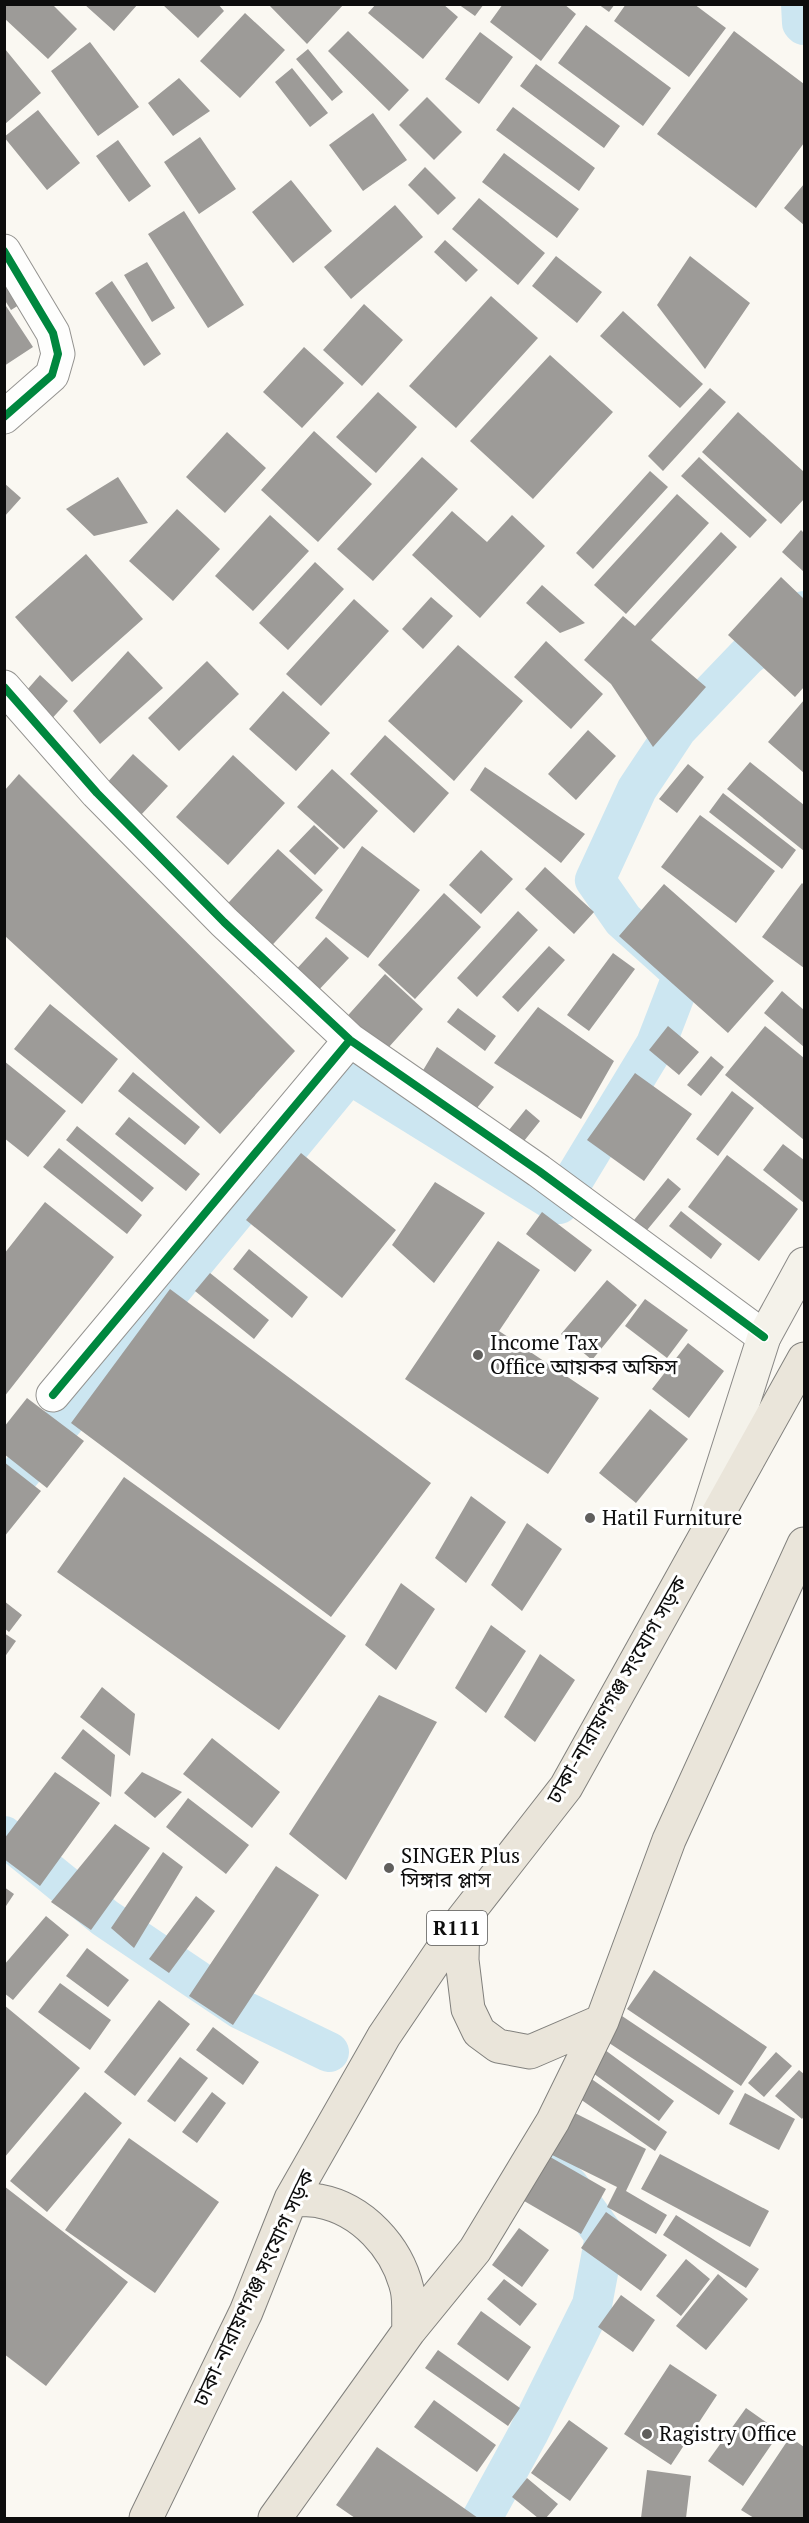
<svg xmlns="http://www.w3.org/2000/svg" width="809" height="2523" font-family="'PT Serif','Noto Sans Bengali',serif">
<rect width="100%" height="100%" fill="#faf8f2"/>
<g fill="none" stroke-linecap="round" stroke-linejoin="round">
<path stroke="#cce6f1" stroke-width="40" d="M801,4L802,23L804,25
M4,1493L349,1074L559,1204L656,1044L683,974L623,920L595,880L637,789L677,729L747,656L804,611
M4,1836L105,1918L240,2009L329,2052
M482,2518L528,2434L592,2305L605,2236L569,2186L556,2175"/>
</g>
<path fill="#9d9b98" d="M4,4H52L77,29L48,59L4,18Z
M84,4H138L114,31Z
M162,4H218L224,11L198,38Z
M268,4H344L307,44Z
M376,4H443L458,17L423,59L368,13Z
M458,4H484L475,16Z
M503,4H564L576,14L541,61L490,22Z
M598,4H615L609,12Z
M626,4H694L726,28L689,77L614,21Z
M245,13L285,50L240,98L200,61Z
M586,25L671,88L643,126L558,63Z
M348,31L409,90L389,111L328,51Z
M734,31L804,84V143L756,208L657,134Z
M480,32L513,57L479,104L445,79Z
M90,42L139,107L98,136L51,71Z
M5,49L41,93L5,124Z
M308,49L343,92L332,101L296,59Z
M536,64L620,126L604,148L520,86Z
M292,68L328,113L310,127L275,82Z
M179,78L210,111L173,136L148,103Z
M427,97L462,132L434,160L399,125Z
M513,107L595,168L579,191L496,130Z
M38,110L80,163L47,190L4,137Z
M373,113L407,160L363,191L329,145Z
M200,137L236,189L199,214L164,162Z
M118,140L151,186L129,202L96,156Z
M504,153L579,209L557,238L482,182Z
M425,167L456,198L438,215L408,185Z
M291,180L332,231L293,263L252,212Z
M804,184V225L784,208Z
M479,198L545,253L518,285L452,229Z
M395,205L423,237L351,299L324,267Z
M184,211L244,305L208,328L148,234Z
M445,240L478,270L466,282L434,252Z
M556,256L602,292L577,323L532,286Z
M690,256L750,303L705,369L657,305Z
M147,262L175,308L152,322L124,275Z
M4,264L27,300L11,310L4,299Z
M112,281L161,354L144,366L95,293Z
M491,296L538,338L456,428L409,386Z
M4,303L33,347L4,366Z
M364,304L403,340L362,386L323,350Z
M623,311L703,384L680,408L600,336Z
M304,347L344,383L302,428L263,392Z
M550,355L613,412L533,499L470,441Z
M710,388L726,402L663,471L648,456Z
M378,392L417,427L376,473L336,437Z
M738,412L804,472V499L781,524L702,452Z
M314,431L372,484L318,542L261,490Z
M227,432L266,468L225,513L186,477Z
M422,457L458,489L373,581L337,549Z
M699,457L767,520L750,538L681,476Z
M650,471L668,487L593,569L576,553Z
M118,477L148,523L94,536L66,509Z
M4,483L21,498L4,517Z
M677,494L709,523L626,614L594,585Z
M177,509L220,549L173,601L129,561Z
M452,511L487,542L512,515L545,546L480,618L412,555Z
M270,515L309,551L253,611L215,576Z
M801,530L804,533V572L782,552Z
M721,532L737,547L651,640L706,687L653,747L611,684L584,660L623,616L635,626Z
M86,554L143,619L72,682L15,617Z
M315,562L344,589L288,650L259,623Z
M781,577L804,599V687L795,697L728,635Z
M542,585L585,623L560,633L526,603Z
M431,597L453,616L423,649L402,629Z
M354,599L389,631L321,706L286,674Z
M546,641L603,694L571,729L514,677Z
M458,645L523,701L454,781L388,721Z
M128,651L163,688L100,744L73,711Z
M207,661L239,694L179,751L148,718Z
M40,675L68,701L47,724L20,698Z
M283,691L330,733L296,771L249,729Z
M804,700V773L768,742Z
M588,730L616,756L576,800L548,774Z
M385,735L449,793L414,833L350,774Z
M133,754L168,786L140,816L105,785Z
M233,755L285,803L228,865L176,817Z
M750,762L804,805V851L727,789Z
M688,764L704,777L677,813L659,799Z
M485,767L585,834L561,863L470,790Z
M332,769L378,811L344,849L297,807Z
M19,774L295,1051L220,1134L5,936V790Z
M723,793L796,850L782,869L709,812Z
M700,815L775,871L736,923L661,867Z
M314,825L339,848L315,875L289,851Z
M362,846L420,890L368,958L315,918Z
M278,849L323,890L264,954L219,913Z
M481,850L513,879L481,914L449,885Z
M545,867L594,912L574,934L525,889Z
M802,883L804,885V968L762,937Z
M664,884L774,981L728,1033L619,936Z
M444,893L481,927L415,999L378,965Z
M518,911L538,930L477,997L457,978Z
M326,937L349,958L314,995L292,974Z
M549,946L565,960L518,1012L502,997Z
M613,953L635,969L589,1031L567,1015Z
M385,974L423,1009L380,1057L342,1022Z
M782,991L804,1010V1047L764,1013Z
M50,1004L118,1059L82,1104L14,1049Z
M538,1007L614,1061L581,1119L494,1063Z
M458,1008L496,1036L485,1051L447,1022Z
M668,1026L699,1052L679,1075L649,1050Z
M765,1026L804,1058V1140L725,1075Z
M437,1047L494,1087L472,1114L419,1077Z
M711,1056L724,1067L701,1096L687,1085Z
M4,1061L66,1111L28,1157L4,1138Z
M133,1072L200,1127L185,1145L118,1091Z
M635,1073L692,1114L644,1181L587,1140Z
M732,1091L754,1108L718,1156L696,1139Z
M526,1109L540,1121L520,1146L505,1135Z
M129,1117L200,1174L186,1191L115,1134Z
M77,1126L154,1188L142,1202L66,1140Z
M783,1144L804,1160V1203L763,1170Z
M59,1148L142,1215L127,1234L43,1167Z
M301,1153L396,1230L342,1298L246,1220Z
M727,1155L798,1209L759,1261L688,1207Z
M668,1178L681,1189L643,1235L630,1225Z
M435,1182L485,1213L434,1283L392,1245Z
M45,1202L114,1257L4,1397V1254Z
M681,1211L722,1244L711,1259L669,1226Z
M542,1212L592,1250L575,1272L526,1234Z
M498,1241L540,1270L499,1331L599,1398L548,1474L405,1379Z
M249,1249L308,1297L292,1318L233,1269Z
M210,1273L269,1320L254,1339L195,1291Z
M607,1280L637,1305L592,1360L561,1334Z
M170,1289L431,1483L331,1617L71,1423Z
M645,1299L688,1330L667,1358L625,1326Z
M688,1343L724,1371L689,1418L652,1389Z
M27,1398L84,1441L47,1488L4,1454V1427Z
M650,1409L688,1439L636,1503L599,1473Z
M4,1462L41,1491L4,1537Z
M124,1477L346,1636L279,1730L57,1572Z
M471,1496L506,1522L466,1583L435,1558Z
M527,1523L562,1549L522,1611L491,1585Z
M401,1583L435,1609L396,1670L365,1645Z
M4,1601L22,1615L9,1632L4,1628Z
M491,1625L526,1651L486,1713L455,1688Z
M4,1633L16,1641L4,1658Z
M540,1654L575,1680L535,1742L504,1717Z
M102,1687L135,1714L130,1756L80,1717Z
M379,1695L437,1722L346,1880L289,1834Z
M83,1729L115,1755L111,1797L61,1758Z
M212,1738L280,1792L252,1828L183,1774Z
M55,1772L100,1803L40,1886L4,1859V1839Z
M142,1772L182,1792L155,1818L124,1793Z
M188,1798L249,1845L226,1874L166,1827Z
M115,1824L150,1848L91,1930L51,1902Z
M163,1852L183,1867L134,1948L111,1928Z
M276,1866L319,1895L233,2025L189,1996Z
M4,1887L14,1894L4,1909Z
M196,1896L215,1911L169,1973L149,1959Z
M46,1916L69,1935L13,2000L4,1993V1965Z
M87,1948L129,1980L108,2007L66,1976Z
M654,1970L767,2047L741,2086L627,2009Z
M60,1983L111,2020L90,2050L38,2012Z
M159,2000L190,2024L135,2096L104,2072Z
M4,2005L80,2068L4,2158Z
M622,2016L734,2091L719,2115L606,2041Z
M213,2027L259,2062L243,2085L196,2050Z
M601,2047L674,2101L659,2121L586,2068Z
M776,2052L792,2066L764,2097L748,2083Z
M180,2057L208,2078L175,2122L147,2101Z
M799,2070L804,2074V2116L802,2119L775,2096Z
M583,2073L667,2132L655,2151L570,2092Z
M85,2092L122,2123L47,2212L10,2181Z
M212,2092L226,2103L197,2143L182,2132Z
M745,2093L795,2119L779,2150L729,2124Z
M565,2108L646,2149L626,2191L667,2215L656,2234L607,2207L617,2187L544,2151Z
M129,2138L219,2202L155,2293L65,2230Z
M545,2154L606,2189L581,2234L519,2198Z
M660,2154L769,2211L750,2247L641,2189Z
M4,2186L128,2282L46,2386L4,2354Z
M606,2212L667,2255L641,2291L581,2248Z
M676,2215L759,2269L746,2288L663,2235Z
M519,2228L549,2250L522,2287L492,2265Z
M686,2259L710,2279L681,2316L656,2296Z
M718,2274L748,2299L706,2350L676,2326Z
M504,2279L537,2304L520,2326L487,2299Z
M621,2295L655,2320L633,2352L598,2327Z
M481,2311L531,2347L508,2381L457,2344Z
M438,2350L520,2408L508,2426L425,2368Z
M670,2364L717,2395L671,2465L624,2434Z
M434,2400L496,2445L477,2472L414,2427Z
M746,2408L780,2432L743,2486L708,2461Z
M569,2420L608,2448L570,2501L531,2473Z
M790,2437L804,2447V2518H754L741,2510Z
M377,2447L478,2518H355L336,2505Z
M647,2470L691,2476L686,2518H641Z
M527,2478L558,2504L546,2518H538L512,2497Z"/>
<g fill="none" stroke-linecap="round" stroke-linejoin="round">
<defs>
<path id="street" d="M4,251L53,333L58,354L52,375L4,417
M4,687L97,793L224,922L350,1040L539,1171L764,1337
M53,1395L350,1040"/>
<path id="secondary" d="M706,1519L764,1337L804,1264"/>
<path id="primary" d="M463,1919L462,1960L468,2009L479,2032L498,2046L530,2052L602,2021
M291,2199C300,2200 310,2199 319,2201C362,2209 397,2247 407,2289C410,2302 408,2318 409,2331
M146,2518L246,2312L291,2199L384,2036L463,1919L566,1787L804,1359
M275,2518L409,2331L475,2250L553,2121L602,2021L669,1840L804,1544"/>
</defs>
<use href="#street" stroke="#949390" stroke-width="35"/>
<use href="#secondary" stroke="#8a8987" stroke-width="35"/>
<use href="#primary" stroke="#81807d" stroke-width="35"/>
<use href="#street" stroke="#fefefd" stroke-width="33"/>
<use href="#secondary" stroke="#f4f2ea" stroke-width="33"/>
<use href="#primary" stroke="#eae5da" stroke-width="33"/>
<defs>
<path id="cycleway" d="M4,251L53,333L58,354L52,375L4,417
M4,687L97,793L224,922L350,1040L539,1171L764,1337
M53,1395L350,1040"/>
</defs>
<use href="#cycleway" stroke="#fff" stroke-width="11"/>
<use href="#cycleway" stroke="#00873e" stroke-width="8"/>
</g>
<g fill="#605f5d" stroke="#fff" stroke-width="2">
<circle cx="478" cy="1355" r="6"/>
<circle cx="590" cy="1518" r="6"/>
<circle cx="389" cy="1868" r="6"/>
<circle cx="647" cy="2434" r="6"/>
</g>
<g text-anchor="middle" stroke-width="6" stroke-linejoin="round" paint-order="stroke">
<rect fill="#fff" stroke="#565656" stroke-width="1.5" x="427" y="1911" width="60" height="34" rx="4.5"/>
<g font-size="20" font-weight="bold" fill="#0d0d0d">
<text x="457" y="1935">R111</text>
</g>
<g font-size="21" fill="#0d0d0d" stroke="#fff" text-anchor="start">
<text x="490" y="1350">Income Tax<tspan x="490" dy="24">Office আয়কর অফিস</tspan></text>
<text x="602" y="1525">Hatil Furniture</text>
<text x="401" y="1863">SINGER Plus<tspan x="401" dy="24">সিঙ্গার প্লাস</tspan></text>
<text x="659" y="2441">Ragistry Office</text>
</g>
<g font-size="21" fill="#0d0d0d" stroke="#fff">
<text transform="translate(617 1690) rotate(-60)" y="7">ঢাকা-নারায়ণগঞ্জ সংযোগ সড়ক</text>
<text transform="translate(254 2288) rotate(-65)" y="7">ঢাকা-নারায়ণগঞ্জ সংযোগ সড়ক</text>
</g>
</g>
<rect width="809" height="2523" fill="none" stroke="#0d0d0d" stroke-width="12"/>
</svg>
